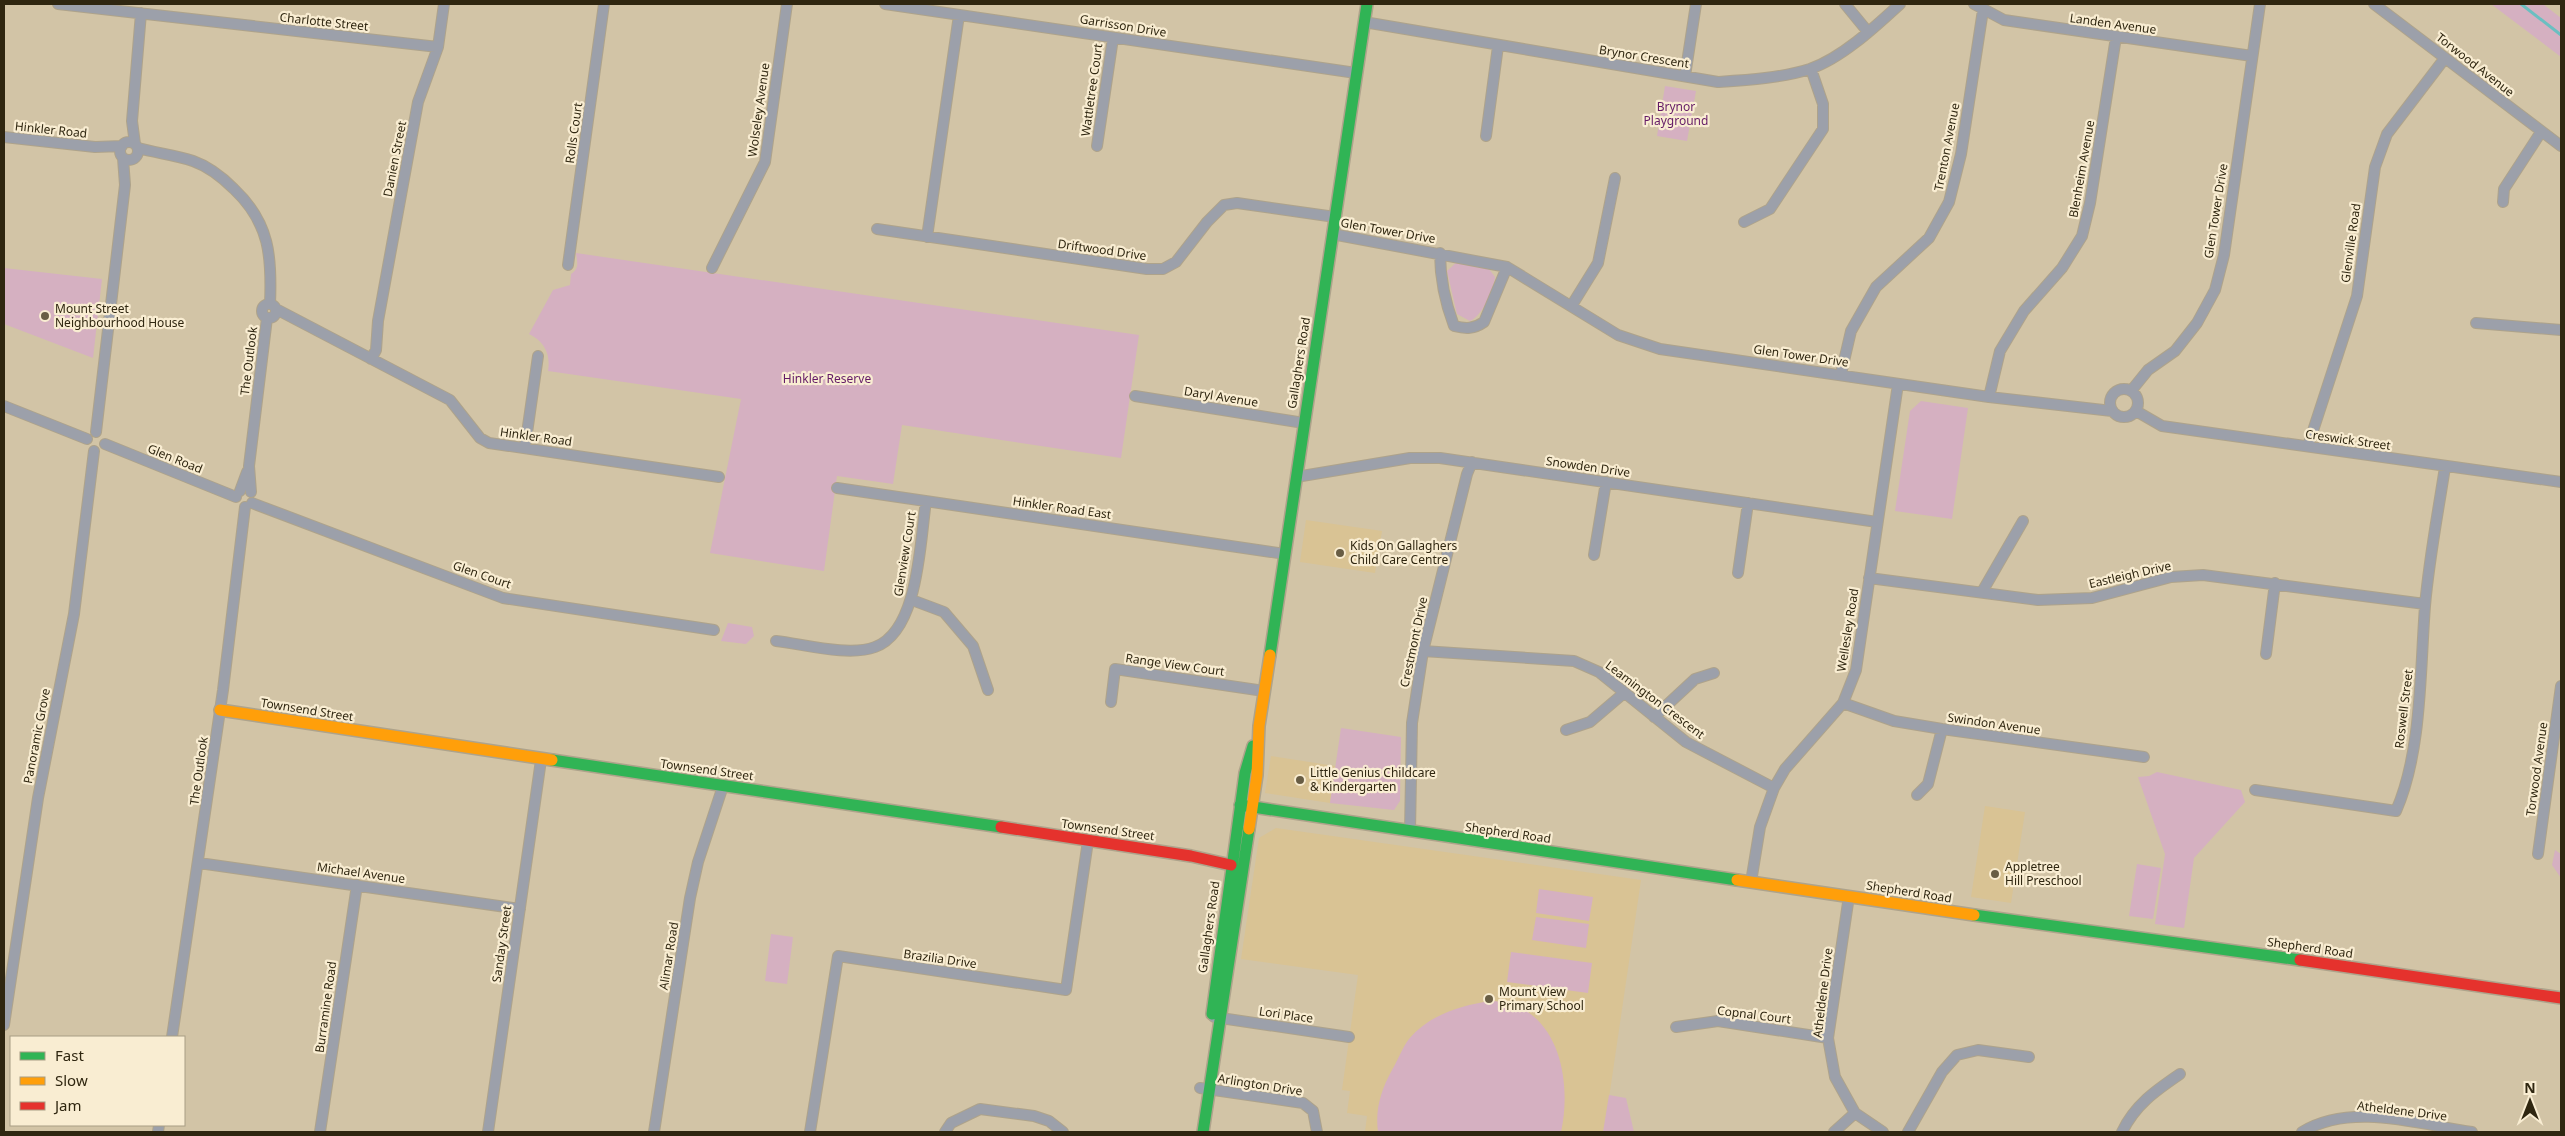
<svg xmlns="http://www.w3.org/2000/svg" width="2565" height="1136" font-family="'Noto Sans',sans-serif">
<rect width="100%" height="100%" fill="#d2c4a6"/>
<path fill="#d9c394" d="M1306,520L1382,531L1375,573L1300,562Z
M1271,756L1335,766L1330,803L1265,793Z
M1985,806L2025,812L2011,903L1971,897Z
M1276,828L1641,880L1604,1132H1365L1367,1116L1347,1113L1350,1091L1342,1090L1358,975L1241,959L1259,838Z"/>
<path fill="#d5b0c1" d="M2491,4H2543L2561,18V57Z
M1665,86L1696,91L1687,141L1657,136Z
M576,253L1139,335L1121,458L902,425L893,484L837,476L824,571L710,553L741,399L548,371C551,354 544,341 529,334L553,290L570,285L571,274C580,268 577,262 576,253Z
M1458,261L1489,269L1495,277C1493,291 1483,315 1470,321L1457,314L1447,271Z
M4,268L102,279L93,358L4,324Z
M1921,401L1968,408L1952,519L1895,511L1910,411Z
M728,623L752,627L754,636L746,644L721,641Z
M1341,728L1401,737L1400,801L1394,810L1330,803Z
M2157,772L2241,790L2245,802L2194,858L2184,928L2155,924L2165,854L2138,777L2149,776Z
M2555,850L2561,854V878L2552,865Z
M2137,864L2161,868L2153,919L2129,916Z
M1539,889L1593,897L1589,921L1536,913Z
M1536,917L1589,924L1586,948L1532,940Z
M771,934L793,937L787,984L765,981Z
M1511,952L1592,963L1588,993L1507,982Z
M1491,1001C1557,1003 1573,1078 1561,1132H1378C1375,1109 1381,1090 1392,1070C1398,1060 1402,1048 1409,1039C1429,1015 1461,1005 1491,1001Z
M1609,1095L1626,1098L1634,1132H1603Z"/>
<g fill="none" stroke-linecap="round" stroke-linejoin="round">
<path stroke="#6abfc1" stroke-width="3" d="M2521,4L2561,35"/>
<defs>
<path id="street" d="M58,4L438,47
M885,4L1356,73
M1845,4L1868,32
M1974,4L2004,20L2252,56
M2374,4L2561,146
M1364,22L1718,82C1749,80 1781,78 1810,69C1842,58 1876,26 1900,4
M1685,76L1696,4
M1486,136L1498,46
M4,137L95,147L122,146
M120 151a9 9 0 1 1 18 0a9 9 0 1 1-18 0Z
M135,144L132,121L141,13
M1097,146L1113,38
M138,148C156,153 176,155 193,161C210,167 222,177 234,189C270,223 272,257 270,304
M2503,202L2504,189L2541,132
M1744,222L1770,209L1823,129V104L1811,69
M877,229L1147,269H1163L1176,262L1207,222L1224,205L1237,203L1335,217
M1332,234L1507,267L1618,335L1660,349L1989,397L2112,411
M927,237L959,15
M1440,253C1440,278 1445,302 1454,326C1466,329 1474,329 1484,322L1507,267
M568,265L604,4
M712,268L765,162L787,4
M262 311a7 7 0 1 1 14 0a7 7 0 1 1-14 0Z
M1572,305L1598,263L1615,178
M276,309L450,400L480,438L489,443L719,477
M2476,323L2561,330
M371,359L376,350L378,321L418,102L438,47L444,4
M1841,374L1851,331L1876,287L1929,238L1949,202L1961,154L1983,10
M2110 403a14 14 0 1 1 28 0a14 14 0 1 1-28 0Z
M2131,391L2148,370L2175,351L2197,323L2215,290L2224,255L2260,4
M1135,396L1304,423
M1989,397L2000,351L2024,311L2062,268L2082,236L2090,203L2116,37
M4,406L87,439
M2136,411L2162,426L2561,482
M96,432L125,185L123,158
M105,444L236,497
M2308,446L2357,296L2375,167L2387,134L2445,58
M525,447L538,356
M1296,477L1410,458H1440L1877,522
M837,488L1285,554
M240,491L247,472
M251,492L249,466L267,318
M252,503L503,598L714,630
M1594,555L1606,482
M1738,573L1748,503
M1869,578L2038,600L2092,598L2171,577L2203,575L2425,604
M1982,592L2023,521
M912,600L944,612L973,646L988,690
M776,641C803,644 849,657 875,647C919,631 920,541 926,501
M1423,651L1574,661L1599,672L1686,742L1774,788
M2266,654L2275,583
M1111,702L1115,669L1264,691
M1843,703L1894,721L1942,729L2144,757
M1654,717L1695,679L1714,673
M1566,730L1590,722L1624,693
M2255,790L2396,811C2422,752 2420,671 2425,606C2429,559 2438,513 2445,467
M1917,795L1928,784L1942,729
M1410,831L1412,723L1423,651L1467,474L1472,462
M2538,854L2561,686
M199,863L520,909
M1751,882L1760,827L1774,788L1785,769L1843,703L1856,670L1898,384
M1849,896L1828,1038L1835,1077L1855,1113L1883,1132
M1214,1017L1349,1037
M4,1025L38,798L74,614L94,451
M1676,1027L1718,1021L1828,1038
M172,1037L223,690L245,507
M1200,1088L1303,1103L1313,1111L1317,1132
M158,1132L159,1125
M320,1132L357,885
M488,1132L541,760
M654,1132L690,898L698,862L723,786
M810,1132L838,956L1066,990L1088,841
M945,1132L951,1123L980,1109L1034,1116L1049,1121L1063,1132
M1834,1132L1855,1113
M1908,1132L1942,1072L1957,1055L1978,1050L2029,1057
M2122,1132C2135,1105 2155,1091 2180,1074
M2302,1132C2351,1102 2418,1124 2472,1132"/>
<path id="fast" d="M1270,655L1367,4
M552,760L1001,827
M1240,805L1737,880
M1974,915L2300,960
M1212,1014L1245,773L1253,746
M1203,1132L1249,829"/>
<path id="slow" d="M220,710L552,760
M1249,829L1257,775L1259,726L1270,655
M1737,880L1974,915"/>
<path id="jam" d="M1001,827L1191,856L1231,865
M2300,960L2561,998"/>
</defs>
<use href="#street" stroke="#aea38b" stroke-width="12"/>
<use href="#fast" stroke="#aea38b" stroke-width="14"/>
<use href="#slow" stroke="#aea38b" stroke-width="14"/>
<use href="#jam" stroke="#aea38b" stroke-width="14"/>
<use href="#street" stroke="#9ca0aa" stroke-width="10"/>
<use href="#fast" stroke="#30b455" stroke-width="11"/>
<use href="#slow" stroke="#ff9f0a" stroke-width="11"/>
<use href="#jam" stroke="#e5322d" stroke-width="11"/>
</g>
<g fill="#685d44" stroke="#f9edd2" stroke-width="2">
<circle cx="45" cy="316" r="5"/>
<circle cx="1340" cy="553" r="5"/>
<circle cx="1300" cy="780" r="5"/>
<circle cx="1995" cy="874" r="5"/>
<circle cx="1489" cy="999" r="5"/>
</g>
<g text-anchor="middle" stroke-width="4.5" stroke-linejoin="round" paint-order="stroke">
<g font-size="12" fill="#2f2610" stroke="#f9edd2">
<text transform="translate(324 22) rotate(6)" y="4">Charlotte Street</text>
<text transform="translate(2113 24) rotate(8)" y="4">Landen Avenue</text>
<text transform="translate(1123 26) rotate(9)" y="4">Garrisson Drive</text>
<text transform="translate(1644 57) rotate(9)" y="4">Brynor Crescent</text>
<text transform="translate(2475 65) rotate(38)" y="4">Torwood Avenue</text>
<text transform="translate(1092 90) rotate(-82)" y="4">Wattletree Court</text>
<text transform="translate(759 110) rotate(-82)" y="4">Wolseley Avenue</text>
<text transform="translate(51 130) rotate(6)" y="4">Hinkler Road</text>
<text transform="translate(574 133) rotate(-82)" y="4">Rolls Court</text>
<text transform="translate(1947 147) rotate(-79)" y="4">Trenton Avenue</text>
<text transform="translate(395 159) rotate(-79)" y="4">Danien Street</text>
<text transform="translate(2082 169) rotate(-80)" y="4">Blenheim Avenue</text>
<text transform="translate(2216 211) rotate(-81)" y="4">Glen Tower Drive</text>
<text transform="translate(1388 231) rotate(10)" y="4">Glen Tower Drive</text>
<text transform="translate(2351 243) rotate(-82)" y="4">Glenville Road</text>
<text transform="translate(1102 250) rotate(8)" y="4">Driftwood Drive</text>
<text transform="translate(1801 356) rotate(8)" y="4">Glen Tower Drive</text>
<text transform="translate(249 361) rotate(-83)" y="4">The Outlook</text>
<text transform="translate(1299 363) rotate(-81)" y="4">Gallaghers Road</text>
<text transform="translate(1221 397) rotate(9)" y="4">Daryl Avenue</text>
<text transform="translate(536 437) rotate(8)" y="4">Hinkler Road</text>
<text transform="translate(2348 440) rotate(8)" y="4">Creswick Street</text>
<text transform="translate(175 459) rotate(22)" y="4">Glen Road</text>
<text transform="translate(1588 467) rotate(8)" y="4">Snowden Drive</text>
<text transform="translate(1062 508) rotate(8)" y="4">Hinkler Road East</text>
<text transform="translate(905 554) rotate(-81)" y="4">Glenview Court</text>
<text transform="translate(482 575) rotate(19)" y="4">Glen Court</text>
<text transform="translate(2130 575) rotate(-13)" y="4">Eastleigh Drive</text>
<text transform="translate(1848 630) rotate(-81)" y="4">Wellesley Road</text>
<text transform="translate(1414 642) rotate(-78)" y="4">Crestmont Drive</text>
<text transform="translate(1175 665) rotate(8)" y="4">Range View Court</text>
<text transform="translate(1655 700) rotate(37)" y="4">Leamington Crescent</text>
<text transform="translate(2404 709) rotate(-83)" y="4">Roswell Street</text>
<text transform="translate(307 710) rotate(9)" y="4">Townsend Street</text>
<text transform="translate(1994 724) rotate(8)" y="4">Swindon Avenue</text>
<text transform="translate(37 736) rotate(-79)" y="4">Panoramic Grove</text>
<text transform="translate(2537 769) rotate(-82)" y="4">Torwood Avenue</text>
<text transform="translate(707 770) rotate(8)" y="4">Townsend Street</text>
<text transform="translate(199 771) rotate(-82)" y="4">The Outlook</text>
<text transform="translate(1108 830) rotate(8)" y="4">Townsend Street</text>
<text transform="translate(1508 833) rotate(8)" y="4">Shepherd Road</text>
<text transform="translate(361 873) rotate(8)" y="4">Michael Avenue</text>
<text transform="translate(1909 892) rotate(9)" y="4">Shepherd Road</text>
<text transform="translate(1209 927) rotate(-82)" y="4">Gallaghers Road</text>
<text transform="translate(502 944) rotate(-82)" y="4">Sanday Street</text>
<text transform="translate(2310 948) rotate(8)" y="4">Shepherd Road</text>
<text transform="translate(669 956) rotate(-81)" y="4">Alimar Road</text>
<text transform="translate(940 959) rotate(8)" y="4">Brazilia Drive</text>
<text transform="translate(1823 993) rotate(-83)" y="4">Atheldene Drive</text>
<text transform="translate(326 1007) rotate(-82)" y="4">Burramine Road</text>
<text transform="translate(1286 1015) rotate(8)" y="4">Lori Place</text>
<text transform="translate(1754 1015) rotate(7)" y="4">Copnal Court</text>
<text transform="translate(1260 1085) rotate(9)" y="4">Arlington Drive</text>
<text transform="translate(2402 1111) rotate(7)" y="4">Atheldene Drive</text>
</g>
<g font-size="12" fill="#641b66" stroke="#f9edd2">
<text x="1676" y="111">Brynor<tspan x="1676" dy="14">Playground</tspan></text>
<text x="827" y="383">Hinkler Reserve</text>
</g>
<g font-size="12" fill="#2f2610" stroke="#f9edd2" text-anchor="start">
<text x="55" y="313">Mount Street<tspan x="55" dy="14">Neighbourhood House</tspan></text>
<text x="1350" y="550">Kids On Gallaghers<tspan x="1350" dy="14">Child Care Centre</tspan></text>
<text x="1310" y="777">Little Genius Childcare<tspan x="1310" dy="14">&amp; Kindergarten</tspan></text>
<text x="2005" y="871">Appletree<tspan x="2005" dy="14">Hill Preschool</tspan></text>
<text x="1499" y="996">Mount View<tspan x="1499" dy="14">Primary School</tspan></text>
</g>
</g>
<rect width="2565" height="1136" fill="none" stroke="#2f2610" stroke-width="10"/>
<rect x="10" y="1036" width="175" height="90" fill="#f9edd2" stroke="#a89d84"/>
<rect x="20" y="1052" width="25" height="8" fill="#30b455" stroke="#a89d84"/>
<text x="55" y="1061" font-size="15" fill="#2f2610">Fast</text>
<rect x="20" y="1077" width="25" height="8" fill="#ff9f0a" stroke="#a89d84"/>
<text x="55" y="1086" font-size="15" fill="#2f2610">Slow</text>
<rect x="20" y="1102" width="25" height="8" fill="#e5322d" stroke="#a89d84"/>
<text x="55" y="1111" font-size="15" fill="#2f2610">Jam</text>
<g transform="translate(2530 1101)" stroke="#f9edd2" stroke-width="4" paint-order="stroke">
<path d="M0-4L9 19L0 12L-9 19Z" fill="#2f2610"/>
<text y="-8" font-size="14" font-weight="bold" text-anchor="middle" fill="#2f2610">N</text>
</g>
</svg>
